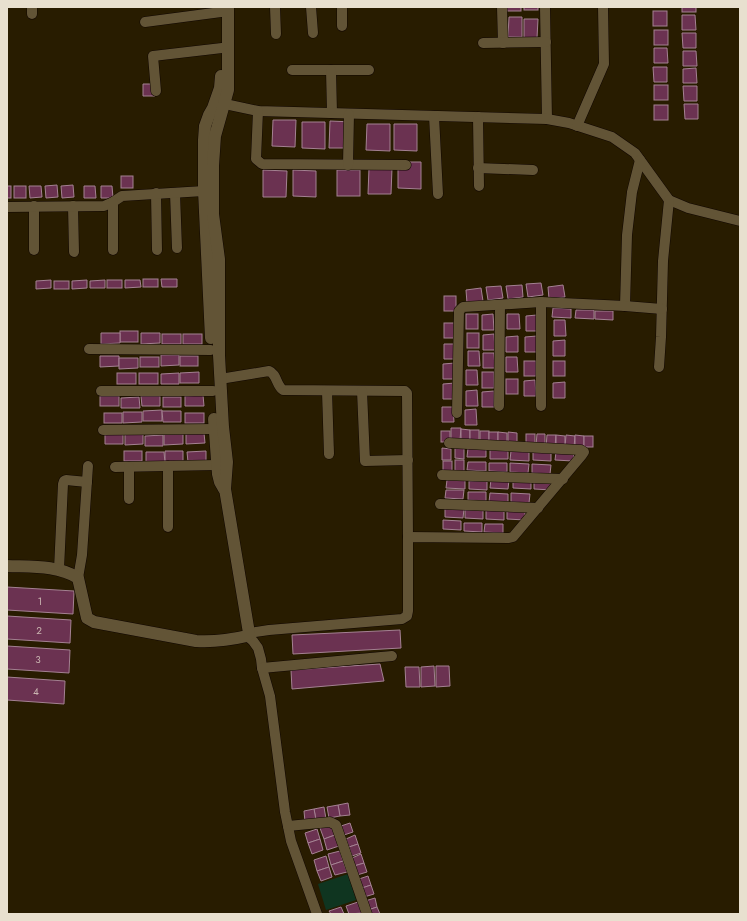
<svg xmlns="http://www.w3.org/2000/svg" width="747" height="921" font-family="Jost,sans-serif">
  <style>
    .green { fill: #0f3520 }
    .building { fill: #6b3251; stroke: #a48192 }
    .lines { fill: none; stroke-linecap: round; stroke-linejoin: round }
    .minor-casing { stroke: #100600; stroke-width: 11 }
    .tertiary-casing { stroke: #100600; stroke-width: 13 }
    .minor { stroke: #625436; stroke-width: 10 }
    .tertiary { stroke: #625436; stroke-width: 12 }
    .labels { text-anchor: middle; dominant-baseline: central; stroke-width: 4; stroke-linejoin: round; paint-order: stroke }
    .number-label { font-size: 10px; fill: #c9b4b0 }
  </style>
  <rect width="100%" height="100%" fill="#281c00"/>
  <polygon class="green" points="348,874 356,900 326,910 318,884"/>
  <g class="building">
    <rect x="507" y="7" width="14" height="4"/>
    <rect x="524" y="7" width="14" height="3"/>
    <rect x="682" y="7" width="14" height="5"/>
    <rect x="653" y="11" width="14" height="15"/>
    <polygon points="682,15 695,15 696,30 682,30"/>
    <polygon points="509,17 522,17 522,37 508,37"/>
    <polygon points="524,19 538,19 537,38 524,38"/>
    <rect x="654" y="30" width="14" height="15"/>
    <polygon points="682,33 696,33 696,48 683,48"/>
    <polygon points="654,48 667,48 668,63 654,63"/>
    <polygon points="683,51 696,51 697,66 683,66"/>
    <polygon points="653,67 667,67 667,82 654,82"/>
    <polygon points="696,68 697,83 683,83 683,69"/>
    <polygon points="143,84 154,84 155,96 143,96"/>
    <rect x="654" y="85" width="14" height="15"/>
    <polygon points="683,86 697,86 697,101 684,101"/>
    <polygon points="684,104 698,104 698,119 685,119"/>
    <rect x="654" y="105" width="14" height="15"/>
    <polygon points="273,120 296,120 295,147 272,146"/>
    <polygon points="330,121 353,122 352,148 329,148"/>
    <polygon points="302,122 325,122 325,149 302,148"/>
    <polygon points="367,124 390,124 390,151 366,150"/>
    <polygon points="394,124 417,124 417,151 394,150"/>
    <polygon points="398,162 421,162 421,189 398,188"/>
    <polygon points="369,168 392,168 391,194 368,194"/>
    <polygon points="263,170 287,171 286,197 263,197"/>
    <polygon points="293,170 316,171 316,197 293,196"/>
    <rect x="337" y="170" width="23" height="26"/>
    <rect x="121" y="176" width="12" height="12"/>
    <polygon points="57,185 58,197 46,198 45,186"/>
    <polygon points="73,185 74,197 62,198 61,186"/>
    <rect x="7" y="186" width="4" height="12"/>
    <rect x="14" y="186" width="12" height="12"/>
    <polygon points="29,186 41,186 42,197 30,198"/>
    <polygon points="84,186 95,186 96,198 84,198"/>
    <polygon points="101,186 112,186 113,198 101,198"/>
    <rect x="143" y="279" width="15" height="8"/>
    <polygon points="161,279 177,279 177,287 162,287"/>
    <polygon points="51,280 51,288 36,289 36,281"/>
    <polygon points="87,280 87,288 72,289 72,281"/>
    <polygon points="105,280 105,288 90,288 90,281"/>
    <rect x="107" y="280" width="15" height="8"/>
    <polygon points="125,280 140,280 141,287 125,288"/>
    <rect x="54" y="281" width="15" height="8"/>
    <polygon points="541,283 543,295 528,297 526,284"/>
    <polygon points="522,285 523,297 508,299 506,286"/>
    <polygon points="563,285 565,297 549,299 548,287"/>
    <polygon points="501,286 503,298 488,300 486,287"/>
    <polygon points="481,288 483,301 467,303 466,290"/>
    <rect x="444" y="296" width="12" height="15"/>
    <polygon points="553,308 571,309 571,318 552,317"/>
    <polygon points="576,310 594,310 594,319 575,318"/>
    <polygon points="595,311 613,311 613,320 595,319"/>
    <rect x="466" y="314" width="12" height="15"/>
    <polygon points="493,314 494,330 482,330 482,315"/>
    <polygon points="507,314 519,314 520,329 507,329"/>
    <polygon points="537,315 538,331 526,331 526,316"/>
    <polygon points="554,320 565,320 566,336 554,336"/>
    <rect x="444" y="323" width="12" height="15"/>
    <rect x="120" y="331" width="18" height="11"/>
    <polygon points="101,333 120,333 120,343 101,344"/>
    <polygon points="141,333 160,333 160,343 141,344"/>
    <rect x="467" y="333" width="12" height="15"/>
    <rect x="162" y="334" width="19" height="10"/>
    <rect x="183" y="334" width="19" height="10"/>
    <polygon points="494,334 495,350 483,350 483,335"/>
    <polygon points="518,336 518,352 506,352 506,337"/>
    <polygon points="537,336 537,352 525,352 525,337"/>
    <polygon points="565,340 565,356 553,356 553,341"/>
    <polygon points="444,344 455,344 456,359 444,359"/>
    <polygon points="468,351 479,351 480,366 468,366"/>
    <polygon points="483,353 494,353 495,368 483,368"/>
    <polygon points="161,355 179,355 179,365 161,366"/>
    <polygon points="100,356 119,356 119,366 100,367"/>
    <rect x="180" y="356" width="18" height="10"/>
    <rect x="140" y="357" width="19" height="10"/>
    <polygon points="506,357 517,357 518,372 506,372"/>
    <polygon points="119,358 138,358 138,368 119,369"/>
    <rect x="524" y="361" width="12" height="15"/>
    <rect x="553" y="361" width="12" height="15"/>
    <polygon points="455,363 455,379 443,379 443,364"/>
    <polygon points="466,370 477,370 478,385 466,385"/>
    <polygon points="199,372 199,383 180,383 180,373"/>
    <rect x="482" y="372" width="12" height="16"/>
    <rect x="117" y="373" width="19" height="11"/>
    <rect x="139" y="373" width="19" height="11"/>
    <polygon points="179,373 179,384 161,384 161,374"/>
    <rect x="506" y="379" width="12" height="15"/>
    <polygon points="535,380 536,396 524,396 524,381"/>
    <polygon points="565,382 565,398 553,398 553,383"/>
    <polygon points="455,383 455,399 443,399 443,384"/>
    <polygon points="477,390 478,406 466,406 466,391"/>
    <polygon points="494,391 494,407 482,407 482,392"/>
    <polygon points="203,395 204,406 185,406 185,396"/>
    <rect x="100" y="396" width="19" height="10"/>
    <polygon points="141,396 160,396 160,406 142,406"/>
    <polygon points="139,397 140,408 121,408 121,398"/>
    <rect x="163" y="397" width="18" height="10"/>
    <polygon points="442,407 453,407 454,422 442,422"/>
    <polygon points="476,409 477,425 465,425 465,410"/>
    <polygon points="162,410 162,421 143,421 143,411"/>
    <polygon points="162,411 181,411 181,422 163,422"/>
    <polygon points="123,412 142,412 142,422 123,423"/>
    <rect x="104" y="413" width="18" height="10"/>
    <rect x="185" y="413" width="19" height="10"/>
    <polygon points="451,428 461,428 460,440 451,439"/>
    <polygon points="461,429 470,430 470,441 461,441"/>
    <rect x="470" y="430" width="9" height="12"/>
    <rect x="441" y="431" width="9" height="11"/>
    <rect x="480" y="431" width="9" height="12"/>
    <rect x="489" y="432" width="9" height="11"/>
    <polygon points="498,432 507,433 507,444 498,444"/>
    <polygon points="508,432 517,433 517,444 508,444"/>
    <polygon points="123,433 123,444 105,444 105,434"/>
    <polygon points="186,433 204,433 205,443 186,444"/>
    <polygon points="125,434 143,434 143,444 125,445"/>
    <polygon points="164,434 183,434 183,444 164,445"/>
    <rect x="526" y="434" width="9" height="11"/>
    <polygon points="537,434 545,434 545,445 536,445"/>
    <polygon points="163,435 163,446 145,446 145,436"/>
    <polygon points="547,435 556,435 555,447 546,447"/>
    <polygon points="556,435 565,436 565,447 556,447"/>
    <polygon points="566,435 575,436 574,447 565,447"/>
    <polygon points="575,435 584,436 584,447 575,447"/>
    <rect x="584" y="436" width="9" height="11"/>
    <polygon points="455,447 464,447 464,459 455,458"/>
    <polygon points="442,448 451,449 451,460 442,460"/>
    <polygon points="468,448 486,449 486,457 467,457"/>
    <polygon points="490,450 508,451 508,459 490,459"/>
    <rect x="124" y="451" width="18" height="10"/>
    <polygon points="165,451 183,451 183,461 165,462"/>
    <polygon points="206,451 206,462 188,462 187,452"/>
    <polygon points="511,451 529,452 529,461 510,460"/>
    <polygon points="146,452 164,452 165,463 146,463"/>
    <polygon points="533,452 551,453 551,461 533,460"/>
    <polygon points="556,452 574,453 573,461 555,460"/>
    <rect x="455" y="460" width="9" height="12"/>
    <rect x="443" y="461" width="9" height="12"/>
    <polygon points="468,462 486,462 486,471 467,470"/>
    <polygon points="489,463 507,463 507,472 489,471"/>
    <polygon points="510,463 529,464 528,473 510,472"/>
    <polygon points="532,464 551,465 550,474 532,473"/>
    <polygon points="491,479 509,480 508,489 490,488"/>
    <polygon points="447,480 465,480 465,489 446,488"/>
    <polygon points="513,480 531,480 531,489 513,488"/>
    <polygon points="534,480 553,481 552,490 534,489"/>
    <polygon points="469,481 487,481 487,490 469,489"/>
    <polygon points="446,490 464,490 463,499 445,498"/>
    <polygon points="468,492 486,492 486,501 468,500"/>
    <polygon points="490,493 508,494 508,502 489,502"/>
    <polygon points="511,493 530,494 529,503 511,502"/>
    <polygon points="445,508 464,509 463,518 445,517"/>
    <polygon points="465,510 483,510 483,519 465,518"/>
    <polygon points="486,510 504,511 504,520 486,519"/>
    <polygon points="507,511 525,511 525,520 507,519"/>
    <polygon points="443,520 461,521 461,530 443,529"/>
    <polygon points="464,523 482,523 482,532 464,531"/>
    <polygon points="485,524 503,524 503,533 484,532"/>
    <polygon points="7,587 74,591 73,614 7,610"/>
    <polygon points="7,616 71,620 70,643 7,639"/>
    <polygon points="400,630 401,648 293,654 292,635"/>
    <polygon points="7,646 70,650 69,673 7,669"/>
    <polygon points="380,664 384,681 292,689 291,670"/>
    <polygon points="434,666 435,686 421,687 421,667"/>
    <polygon points="436,666 449,666 450,686 436,687"/>
    <polygon points="405,667 419,667 420,687 406,687"/>
    <polygon points="7,677 65,681 64,704 7,700"/>
    <polygon points="348,803 350,815 340,816 338,805"/>
    <polygon points="338,805 340,816 329,818 327,807"/>
    <polygon points="324,807 326,819 316,820 314,809"/>
    <polygon points="314,809 316,820 305,822 304,811"/>
    <polygon points="350,823 353,832 344,835 341,826"/>
    <polygon points="332,825 335,835 324,839 320,828"/>
    <polygon points="317,829 320,839 308,843 305,833"/>
    <polygon points="335,835 339,846 327,850 324,839"/>
    <polygon points="355,835 358,844 349,847 346,839"/>
    <polygon points="320,839 323,850 312,854 308,843"/>
    <polygon points="358,844 361,853 352,856 349,847"/>
    <polygon points="340,851 343,861 331,865 328,854"/>
    <polygon points="361,854 364,863 354,866 352,858"/>
    <polygon points="326,856 329,867 317,871 314,860"/>
    <polygon points="343,861 347,872 335,875 331,865"/>
    <polygon points="364,863 367,872 357,875 354,866"/>
    <polygon points="329,867 332,877 321,881 317,871"/>
    <polygon points="368,876 371,885 362,888 359,879"/>
    <polygon points="371,885 374,894 364,897 362,888"/>
    <polygon points="375,898 377,907 368,910 365,901"/>
    <polygon points="358,902 362,913 349,914 346,906"/>
    <polygon points="341,907 344,914 331,914 329,911"/>
    <polygon points="377,907 380,914 369,914 368,910"/>
  </g>
  <g class="lines">
    <defs>
      <g id="minor">
        <polyline points="32,7 32,14"/>
        <polyline points="275,7 276,34"/>
        <polyline points="311,7 313,33"/>
        <polyline points="342,7 342,26"/>
        <polyline points="502,7 503,43"/>
        <polyline points="545,7 547,119"/>
        <polyline points="145,22 221,12"/>
        <polyline points="483,43 546,42"/>
        <polyline points="292,70 369,70"/>
        <polyline points="331,70 332,113"/>
        <polyline points="156,91 153,56 222,48"/>
        <polyline points="225,104 258,111 547,119 569,123 612,137 635,153 669,200 688,208 740,221"/>
        <polyline points="258,111 256,159 262,164 406,165"/>
        <polyline points="434,116 438,194"/>
        <polyline points="478,117 479,186"/>
        <polyline points="577,126 604,64 603,7"/>
        <polyline points="348,165 349,114"/>
        <polyline points="478,168 533,170"/>
        <polyline points="156,193 157,250"/>
        <polyline points="175,193 177,248"/>
        <polyline points="34,206 34,250"/>
        <polyline points="73,206 74,252"/>
        <polyline points="7,207 104,206 113,202 122,196 204,191"/>
        <polyline points="113,250 113,202"/>
        <polyline points="541,302 541,406"/>
        <polyline points="625,306 627,235 632,192 640,160"/>
        <polyline points="89,349 211,350"/>
        <polyline points="659,367 661,337 663,261 669,200"/>
        <path d="M 220,379 L 269,371 C 277,374 276,385 283,390 L 405,391 L 407,393 L 408,537"/>
        <polyline points="101,391 213,391"/>
        <polyline points="327,391 329,454"/>
        <polyline points="362,391 365,461 408,460"/>
        <polyline points="499,406 500,305"/>
        <polyline points="457,413 459,311 463,307 541,302 625,306 662,309"/>
        <polyline points="103,430 215,429"/>
        <polyline points="168,466 168,527"/>
        <polyline points="115,467 217,465"/>
        <polyline points="442,475 563,479"/>
        <polyline points="129,499 129,467"/>
        <polyline points="440,504 538,508"/>
        <polyline points="59,569 63,484 64,481 66,480 87,482"/>
        <polyline points="78,578 82,555 88,466"/>
        <polyline points="249,633 269,630 402,619 407,616 408,611 408,537 509,538 513,537 582,455 584,452 581,450 449,443"/>
        <polyline points="247,636 253,641 258,648 261,659 262,668 270,696 285,812 291,841 317,914"/>
        <polyline points="262,668 392,656"/>
        <polyline points="288,826 330,822 336,825 367,914"/>
      </g>
      <g id="tertiary">
        <polyline points="211,338 204,191 204,140 205,126 209,115 213,108 220,88 221,76"/>
        <polyline points="214,419 218,474 220,482 224,489"/>
        <path d="M 7,566 C 31,567 58,565 78,578 L 87,618 L 94,622 L 196,641 C 214,642 230,640 247,636 L 249,633 L 225,489 L 227,462 L 223,427 L 219,355 L 219,259 L 213,214 L 213,166 L 215,136 L 228,90 L 228,7"/>
      </g>
    </defs>
    <use href="#minor" class="minor-casing"/>
    <use href="#tertiary" class="tertiary-casing"/>
    <use href="#minor" class="minor"/>
    <use href="#tertiary" class="tertiary"/>
  </g>
  <g class="labels">
    <g class="number-label">
      <text x="40" y="601">1</text>
      <text x="39" y="630">2</text>
      <text x="38" y="659">3</text>
      <text x="36" y="691">4</text>
    </g>
  </g>
  <rect width="747" height="921" fill="none" stroke="#e8e0cf" stroke-width="16"/>
</svg>
